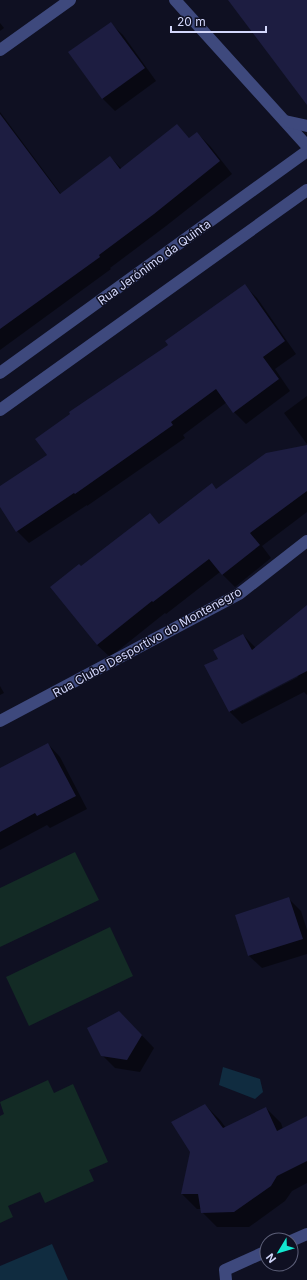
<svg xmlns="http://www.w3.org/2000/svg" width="307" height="1280" font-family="Inter,sans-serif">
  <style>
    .green { fill: #132b25 }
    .water { fill: #102c40 }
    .shadow { fill: #0007; fill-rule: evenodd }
    .building { fill: #1d1d41 }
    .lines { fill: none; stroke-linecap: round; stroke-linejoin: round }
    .minor { stroke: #3e497d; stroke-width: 12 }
    .labels { text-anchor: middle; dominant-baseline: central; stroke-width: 3; stroke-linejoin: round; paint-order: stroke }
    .street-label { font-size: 12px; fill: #d3d7fb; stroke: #0f1022 }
  </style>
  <rect width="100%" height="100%" fill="#0f1022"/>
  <g class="green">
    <polygon points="75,852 99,900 0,947 0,888"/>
    <polygon points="110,927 133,976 29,1026 6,977"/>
    <polygon points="48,1080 54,1093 73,1084 108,1162 89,1170 94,1181 45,1203 40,1192 8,1206 13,1217 0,1223 0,1116 4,1114 0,1102"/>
  </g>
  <g class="water">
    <polygon points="223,1067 260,1079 263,1092 255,1099 219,1085"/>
    <polygon points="52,1244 68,1280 0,1280 0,1266"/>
  </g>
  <g class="shadow">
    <polygon points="0,23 4,28 0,31"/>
    <polygon points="110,23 123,35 156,81 115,111 103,99 69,52"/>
    <polygon points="0,112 61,194 110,157 122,169 177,125 190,139 197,133 210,146 232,174 166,226 110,268 111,269 0,350"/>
    <polygon points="245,286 257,298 296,354 275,369 290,391 246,424 234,412 227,402 183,435 185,438 87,506 87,505 29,543 17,531 0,505 0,487 48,456 170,345"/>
    <polygon points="307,396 307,444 284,413"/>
    <polygon points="307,446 307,512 262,546 271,558 235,587 220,572 166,614 165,613 110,657 97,645 81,567 150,514 160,525 217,490"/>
    <path d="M 307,606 L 307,695 L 304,692 L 242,724 L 229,711 L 219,659 L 243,635 L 256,648 ZM 297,675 L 298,677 L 233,711 L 233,709 Z"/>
    <polygon points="0,686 4,693 0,695"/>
    <polygon points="48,744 60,757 87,809 50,828 47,825 0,850 0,770"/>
    <polygon points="288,898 301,911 307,930 307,954 262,968 249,956 236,915"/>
    <polygon points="132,1025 154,1048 140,1072 115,1068 102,1055"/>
    <polygon points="205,1105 220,1120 226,1128 266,1108 281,1123 283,1129 307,1117 307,1183 292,1191 285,1201 249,1227 217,1227 202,1212 202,1209 197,1209 182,1194"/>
  </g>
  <g class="building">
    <polygon points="228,0 307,0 307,105"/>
    <polygon points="111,22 145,68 102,99 68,52"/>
    <polygon points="0,114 60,194 110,156 120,169 177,124 189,138 197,132 220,161 154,214 99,255 100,257 0,329"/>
    <polygon points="245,284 285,341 263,357 279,379 233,413 216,389 171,422 173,425 75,494 74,493 16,532 0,507 0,486 47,455 35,439 70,414 69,412 168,345 165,341"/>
    <polygon points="307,445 307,491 250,533 260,545 222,575 209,559 153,602 152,601 97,645 50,587 79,564 81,566 150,513 159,524 212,483 216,489 266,453"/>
    <polygon points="307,605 307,671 229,712 204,665 218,659 213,650 243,634 252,650"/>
    <polygon points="48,743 76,796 37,816 35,813 0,832 0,768"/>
    <polygon points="289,897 303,939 248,956 235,915"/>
    <polygon points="119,1011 142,1035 127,1060 101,1056 87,1028"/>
    <polygon points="205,1104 223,1128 266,1107 277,1131 307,1116 307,1161 277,1176 271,1186 234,1212 201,1213 198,1194 181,1194 190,1152 171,1122"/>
  </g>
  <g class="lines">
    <g class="minor">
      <polyline points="175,0 307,146"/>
      <polyline points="0,50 70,0"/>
      <polyline points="285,121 307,126"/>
      <polyline points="0,373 307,151"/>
      <polyline points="0,410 307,190"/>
      <polyline points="0,721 239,594 307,541"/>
      <polyline points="291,1241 307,1234"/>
      <polyline points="226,1280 225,1270 267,1251"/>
    </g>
  </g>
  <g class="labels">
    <g class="street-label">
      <text transform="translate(154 262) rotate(-36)">Rua Jerónimo da Quinta</text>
      <text transform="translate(147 642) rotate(-29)">Rua Clube Desportivo do Montenegro</text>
    </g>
  </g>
  <g transform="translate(279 1252) rotate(232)"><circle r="19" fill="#0f1022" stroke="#5d6079"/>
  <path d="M0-3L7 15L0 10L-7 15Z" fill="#13e8d0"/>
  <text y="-6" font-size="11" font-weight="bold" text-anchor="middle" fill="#d3d7fb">N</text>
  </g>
  <path d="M171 26v6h95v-6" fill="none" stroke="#d3d7fb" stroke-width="2"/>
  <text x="177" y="26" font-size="12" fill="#d3d7fb" stroke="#0f1022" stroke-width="3" paint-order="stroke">20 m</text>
</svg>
